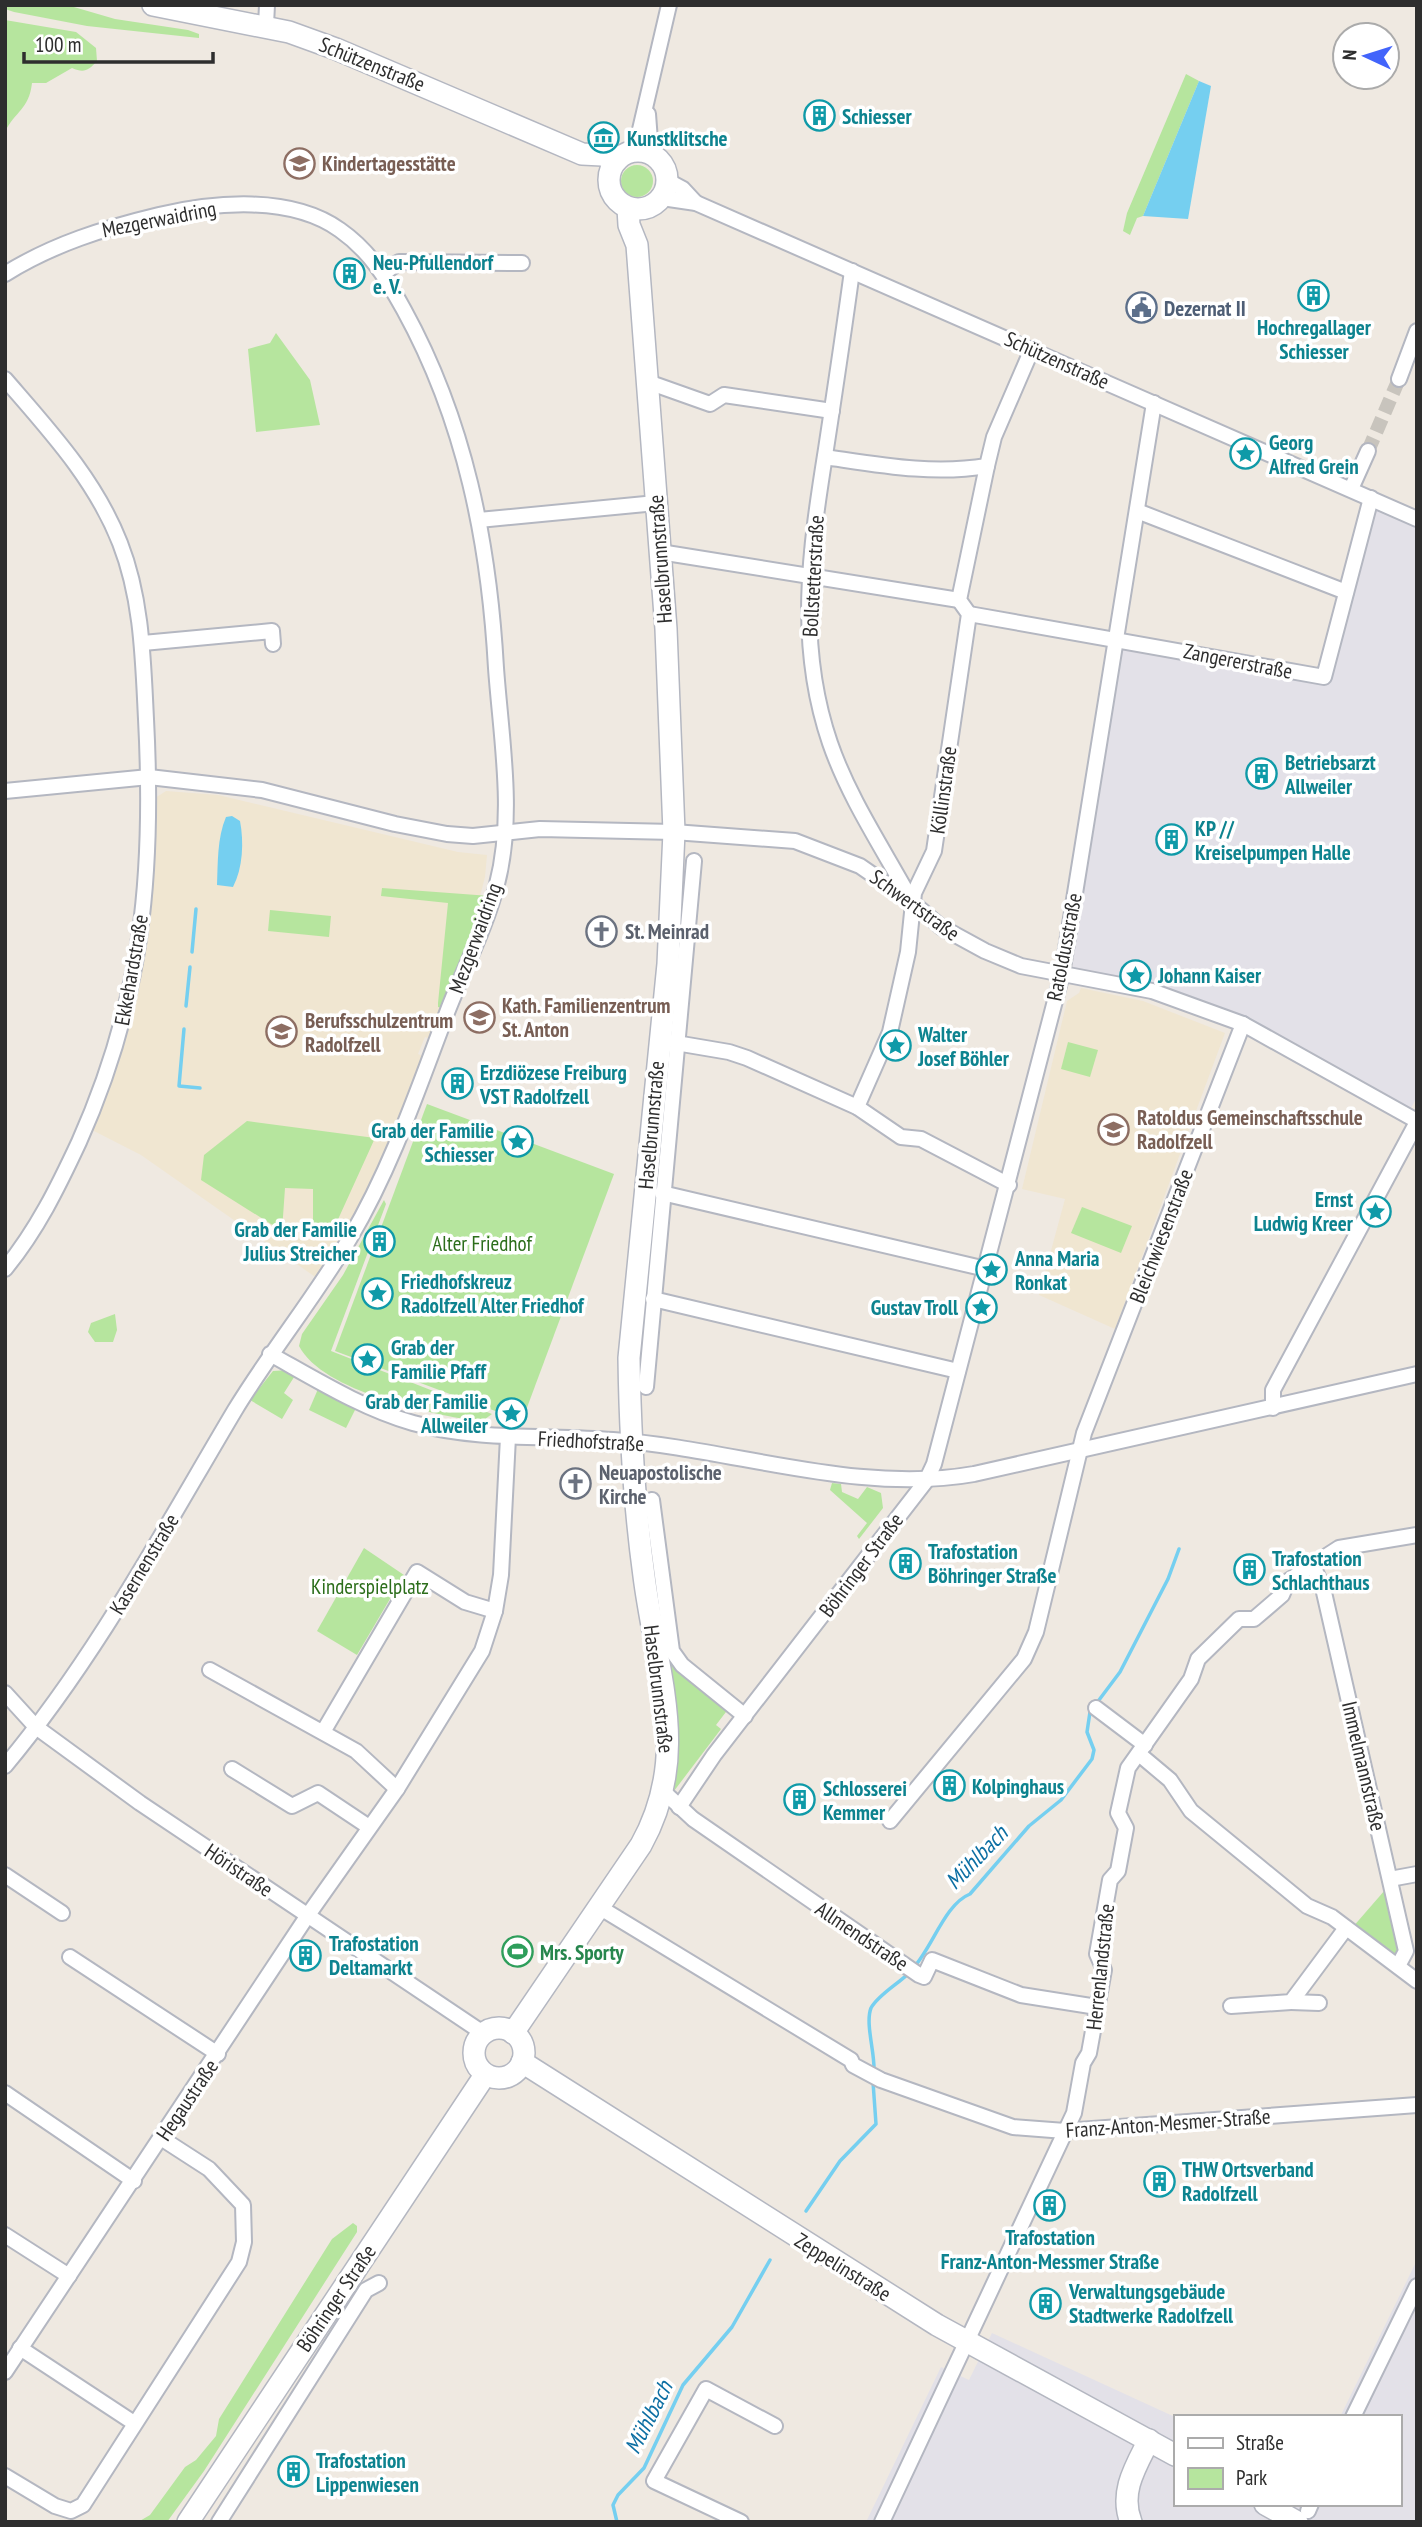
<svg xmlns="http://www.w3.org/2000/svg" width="1422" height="2527" font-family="'PT Sans Narrow',sans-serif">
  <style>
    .industrial { fill: #e3e1e8 }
    .education { fill: #f0e6d1 }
    .green { fill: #b6e59e }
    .water { fill: #75cff0 }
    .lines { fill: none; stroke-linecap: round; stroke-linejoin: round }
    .stream { stroke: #75cff0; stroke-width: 3.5 }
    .street-tunnel { stroke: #c8c4bd; stroke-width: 14; stroke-dasharray: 14 7; stroke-linecap: butt }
    .street-casing { stroke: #b4b7c1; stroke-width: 18 }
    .secondary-casing { stroke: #b4b7c1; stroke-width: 24 }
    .street { stroke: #fff; stroke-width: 14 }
    .secondary { stroke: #fff; stroke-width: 21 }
    .labels { text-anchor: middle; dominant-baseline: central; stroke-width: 7; stroke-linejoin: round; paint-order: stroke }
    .street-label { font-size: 21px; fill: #2e2e2e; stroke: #fff }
    .culture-label { font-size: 21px; font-weight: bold; fill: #0d838f; stroke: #fff; text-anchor: start }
    .education-label { font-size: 21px; font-weight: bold; fill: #785e54; stroke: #fff; text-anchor: start }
    .service-label { font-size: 21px; font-weight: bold; fill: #4e5e75; stroke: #fff; text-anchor: start }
    .worship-label { font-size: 21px; font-weight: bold; fill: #5b616d; stroke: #fff; text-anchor: start }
    .park-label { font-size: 21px; fill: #2c6e1b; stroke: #fff }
    .leisure-label { font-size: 21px; font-weight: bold; fill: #27864d; stroke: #fff; text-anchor: start }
    .water-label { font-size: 23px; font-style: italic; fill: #0d6fa3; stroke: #fff }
  </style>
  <rect width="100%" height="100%" fill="#efe9e1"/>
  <g class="industrial">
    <polygon points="1375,506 1417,525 1417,1097 1411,1108 1248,1022 1072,969 1119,642 1326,681"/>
    <polygon points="1417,2260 1417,2516 1413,2522 866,2522 941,2367 969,2380 992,2333 1175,2417 1175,2504 1399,2504 1399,2417 1340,2417"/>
  </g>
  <g class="education">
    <polygon points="166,791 218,795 458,852 487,855 485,877 464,958 436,1041 425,1037 418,1054 429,1059 392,1151 321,1281 141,1155 92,1130 115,1066 155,798"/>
    <polygon points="1081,988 1143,1001 1225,1033 1115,1329 1039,1295 1065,1199 1022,1189 1067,1001 1079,993"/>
  </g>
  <g class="green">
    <polygon points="5,5 67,5 115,19 188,30 199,34 199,38 87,26 14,12 5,9"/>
    <path d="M 5,20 L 76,32 L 96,48 L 97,61 C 88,71 84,73 72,68 L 46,83 L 32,83 C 29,110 15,111 5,132 Z"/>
    <polygon points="1186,74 1199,81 1143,216 1137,218 1130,235 1123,231 1127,213"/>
    <circle cx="637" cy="181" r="16"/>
    <polygon points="276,333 310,380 320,425 256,432 248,349 270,343"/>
    <polygon points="382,888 490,896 446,1009 438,1007 438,1003 448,903 381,896"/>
    <polygon points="270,910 331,916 329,937 268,931"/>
    <polygon points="1068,1042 1098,1050 1090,1077 1061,1069"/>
    <polygon points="427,1104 614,1174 522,1421 335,1351"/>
    <polygon points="247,1121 375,1138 335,1226 313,1225 313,1189 285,1188 282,1231 201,1180 204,1155"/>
    <path d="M 384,1200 L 386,1204 L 331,1351 L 492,1414 L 481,1422 C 432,1414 323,1392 299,1346 L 302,1334 L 343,1275 Z"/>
    <polygon points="1082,1207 1132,1226 1121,1253 1071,1233"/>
    <polygon points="115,1314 117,1330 113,1342 95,1342 88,1332 91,1323"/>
    <polygon points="289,1370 296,1374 284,1393 293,1400 282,1419 250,1400 273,1371"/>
    <polygon points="318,1389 356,1408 346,1428 309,1410"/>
    <polygon points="832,1483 841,1484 842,1492 858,1499 867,1487 881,1493 883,1508 859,1539 857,1536 867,1523 830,1490"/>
    <polygon points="364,1548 404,1575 357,1655 317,1631"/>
    <polygon points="666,1660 729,1708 716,1725 721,1729 674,1791 678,1734"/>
    <polygon points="1385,1890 1398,1948 1394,1956 1352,1928"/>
    <polygon points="353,2223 357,2226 357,2232 204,2471 167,2522 138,2522 150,2515 185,2467 196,2460 216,2436 219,2419 332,2239"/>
  </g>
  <g class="water">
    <polygon points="1199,81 1211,86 1188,219 1143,216"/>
    <path d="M 232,816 L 240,821 C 244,842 243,868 233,887 L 217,885 C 218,863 217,838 226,817 Z"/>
  </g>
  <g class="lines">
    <g class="stream">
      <polyline points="192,952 196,909"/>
      <polyline points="186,1006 190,967"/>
      <polyline points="184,1029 179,1086 200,1088"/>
      <path d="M 914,1967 C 933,1946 945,1904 970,1894 L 1029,1826 L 1061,1800 L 1092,1759 L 1094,1750 L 1087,1732 L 1090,1712 L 1120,1672 L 1168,1579 L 1179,1549"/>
      <path d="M 874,2071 C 875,2053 865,2023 871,2008 C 878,1995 898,1984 909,1973"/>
      <polyline points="806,2211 840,2161 876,2124 873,2082"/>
      <polyline points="617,2522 613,2505 618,2495 644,2468 683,2385 732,2327 770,2260"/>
    </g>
    <polyline class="street-tunnel" points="1368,451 1399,379"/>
    <defs>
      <g id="street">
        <polyline points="266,25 267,5"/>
        <polyline points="648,114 651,154"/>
        <polyline points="635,151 669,5"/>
        <polyline points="668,181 683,189 696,203"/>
        <polyline points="662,198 696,203 1417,519"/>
        <path d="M 852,271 C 844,330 835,390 826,449 C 810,549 796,644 830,743 C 849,798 882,847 910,898"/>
        <path d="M 5,274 C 53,244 105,228 159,215 C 215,202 291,195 340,230 C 370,251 387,279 404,310 C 465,421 489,543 496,668 C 501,738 515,815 497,884 C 486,927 464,969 448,1010 C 419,1086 392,1167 350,1238 C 315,1297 271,1351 235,1410 C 163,1531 96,1657 5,1766"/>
        <polyline points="383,274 399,262 522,263"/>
        <path d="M 5,379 C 49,430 95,479 120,543 C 142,599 143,659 146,719 C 154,874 143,999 79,1142 C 58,1187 37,1230 5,1269"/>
        <polyline points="1399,379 1417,331"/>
        <polyline points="648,382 710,404 724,395 832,411"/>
        <path d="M 825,457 C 880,465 932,475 987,466 L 994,437 L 1032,349"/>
        <polyline points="1351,489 1368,451"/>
        <polyline points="1137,511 1346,592"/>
        <polyline points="479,520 656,503"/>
        <polyline points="660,552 959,600"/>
        <polyline points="969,614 1324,677 1371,498"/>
        <polyline points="143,643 272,631 273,644"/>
        <polyline points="5,791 149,777 262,790 395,824 447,834 473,836 540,829 674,832 795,841 860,866 912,902 941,927 985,951 1021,966 1152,991 1243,1024 1417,1121"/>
        <polyline points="676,1043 729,1052 747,1058 857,1107 901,1137 921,1139 1009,1185"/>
        <polyline points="857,1107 890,1032 908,952 914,893 934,851 969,614 959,600 987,466"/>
        <polyline points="662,1193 986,1269"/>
        <polyline points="653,1299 958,1371"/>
        <path d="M 270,1354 C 315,1379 363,1409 413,1423 C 478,1441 546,1435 613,1440 C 731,1448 856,1495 974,1474 L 1417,1374"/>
        <polyline points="646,1387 694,861"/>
        <polyline points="1273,1408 1273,1390 1417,1122"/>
        <polyline points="652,1500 672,1651 682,1665 745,1716"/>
        <polyline points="1313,1566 1323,1588 1406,1951 1398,1966"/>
        <polyline points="210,1670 356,1751 397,1789"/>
        <polyline points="5,1693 36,1727 140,1803 483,2033"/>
        <polyline points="1096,1708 1145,1745"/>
        <polyline points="323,1732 417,1572 465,1602 495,1611"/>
        <polyline points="1139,1754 1170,1780 1191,1811 1257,1865 1307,1906 1332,1917 1417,1981"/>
        <polyline points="232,1769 292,1806 318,1793 369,1827"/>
        <polyline points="664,1792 693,1819 919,1975 924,1977 932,1960 1021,1995 1097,2007"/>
        <polyline points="679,1807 714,1755 926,1481 934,1464 1062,974 1154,403"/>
        <polyline points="890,1821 1024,1659 1036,1632 1084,1433 1243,1024"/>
        <polyline points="5,1875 62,1913"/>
        <polyline points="1390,1879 1417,1874"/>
        <polyline points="599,1907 851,2060 853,2065 881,2080 1013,2127 1065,2131 1417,2105"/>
        <polyline points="70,1957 218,2054"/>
        <polyline points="1291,2002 1319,2003"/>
        <polyline points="1231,2006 1291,2002 1346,1928"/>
        <polyline points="5,2093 134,2181"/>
        <polyline points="5,2235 69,2276"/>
        <polyline points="20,2348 134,2423"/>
        <polyline points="5,2372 308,1915 397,1789 482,1651 495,1611 501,1575 508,1437"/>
        <polyline points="1353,2417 1417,2286"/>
        <polyline points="5,2476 55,2506 71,2511 83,2505 239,2262 244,2242 243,2205 209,2169 161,2138"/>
        <polyline points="1308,2511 1311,2504"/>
        <polyline points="219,2522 366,2290 379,2283"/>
        <polyline points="741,2522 654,2481 706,2389 775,2426"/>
        <polyline points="882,2522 1074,2113 1083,2063 1089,2053 1104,1970 1097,1954 1110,1880 1118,1871 1126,1828 1118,1813 1128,1768 1191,1679 1198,1659 1239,1619 1254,1619 1282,1595 1288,1581 1339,1548 1417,1535"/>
      </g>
      <g id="secondary">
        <polyline points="153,5 289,32 336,49 582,154 602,155 617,160"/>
        <circle cx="638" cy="180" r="29"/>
        <circle cx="499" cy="2053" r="25"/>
        <path d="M 513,2033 L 641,1845 C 692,1754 656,1672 644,1576 C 634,1503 630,1431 629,1358 L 668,964 L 674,832 L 666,629 L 637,245 L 629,225 L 628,208"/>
        <polyline points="522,2062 937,2325 1175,2455"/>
        <polyline points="1265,2504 1297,2522"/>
        <polyline points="188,2522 485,2075"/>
        <path d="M 1131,2522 C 1119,2492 1136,2466 1149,2440"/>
      </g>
    </defs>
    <use href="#street" class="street-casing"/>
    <use href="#secondary" class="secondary-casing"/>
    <use href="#street" class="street"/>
    <use href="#secondary" class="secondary"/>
  </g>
  <defs>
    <symbol id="building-ring" viewBox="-11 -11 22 22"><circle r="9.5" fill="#fff" stroke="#0f9aa8" stroke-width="1.5"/><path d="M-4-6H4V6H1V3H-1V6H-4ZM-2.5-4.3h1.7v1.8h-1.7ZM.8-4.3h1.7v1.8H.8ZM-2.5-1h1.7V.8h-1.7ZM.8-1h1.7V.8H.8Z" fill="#0f9aa8"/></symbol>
    <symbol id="museum-ring" viewBox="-11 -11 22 22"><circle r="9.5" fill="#fff" stroke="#0f9aa8" stroke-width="1.5"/><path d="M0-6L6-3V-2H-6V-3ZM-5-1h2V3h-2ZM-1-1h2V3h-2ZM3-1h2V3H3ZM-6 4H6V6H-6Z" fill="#0f9aa8"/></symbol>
    <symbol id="school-ring" viewBox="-11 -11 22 22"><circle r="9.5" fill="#fff" stroke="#8d6e63" stroke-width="1.5"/><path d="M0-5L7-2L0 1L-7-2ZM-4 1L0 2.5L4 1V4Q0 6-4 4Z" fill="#8d6e63"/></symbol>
    <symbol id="civic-ring" viewBox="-11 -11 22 22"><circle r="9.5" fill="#fff" stroke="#5c6f8a" stroke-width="1.5"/><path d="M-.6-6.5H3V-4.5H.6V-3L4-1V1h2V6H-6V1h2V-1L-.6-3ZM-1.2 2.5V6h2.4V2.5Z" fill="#5c6f8a"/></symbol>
    <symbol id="sight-ring" viewBox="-11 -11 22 22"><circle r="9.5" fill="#fff" stroke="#0f9aa8" stroke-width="1.5"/><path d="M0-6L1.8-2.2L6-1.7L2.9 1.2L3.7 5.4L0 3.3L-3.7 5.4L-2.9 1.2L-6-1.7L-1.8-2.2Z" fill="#0f9aa8"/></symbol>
    <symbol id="church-ring" viewBox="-11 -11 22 22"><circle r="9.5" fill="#fff" stroke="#6b7280" stroke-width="1.5"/><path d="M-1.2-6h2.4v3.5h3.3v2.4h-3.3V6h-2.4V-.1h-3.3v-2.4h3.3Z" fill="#6b7280"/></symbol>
    <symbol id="stadium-ring" viewBox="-11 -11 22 22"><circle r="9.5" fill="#fff" stroke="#2e9e5b" stroke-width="1.5"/><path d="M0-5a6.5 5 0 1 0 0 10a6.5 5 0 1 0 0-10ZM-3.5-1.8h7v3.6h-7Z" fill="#2e9e5b"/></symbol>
  </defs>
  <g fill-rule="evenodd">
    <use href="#building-ring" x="802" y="98" width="35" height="35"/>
    <use href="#museum-ring" x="586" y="120" width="35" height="35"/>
    <use href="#school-ring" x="282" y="146" width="35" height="35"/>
    <use href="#building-ring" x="332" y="256" width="35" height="35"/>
    <use href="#building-ring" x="1296" y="278" width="35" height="35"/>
    <use href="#civic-ring" x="1124" y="290" width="35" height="35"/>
    <use href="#sight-ring" x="1228" y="436" width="35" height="35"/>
    <use href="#building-ring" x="1244" y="756" width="35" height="35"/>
    <use href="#building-ring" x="1154" y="822" width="35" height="35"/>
    <use href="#church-ring" x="584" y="914" width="35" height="35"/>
    <use href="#sight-ring" x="1118" y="958" width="35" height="35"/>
    <use href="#school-ring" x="462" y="1000" width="35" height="35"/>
    <use href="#school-ring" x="264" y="1014" width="35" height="35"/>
    <use href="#sight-ring" x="878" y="1028" width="35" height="35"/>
    <use href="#building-ring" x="440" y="1066" width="35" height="35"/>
    <use href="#school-ring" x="1096" y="1112" width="35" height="35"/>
    <use href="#sight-ring" x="500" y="1124" width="35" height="35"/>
    <use href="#sight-ring" x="1358" y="1194" width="35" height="35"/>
    <use href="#building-ring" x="362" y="1224" width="35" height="35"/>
    <use href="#sight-ring" x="974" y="1252" width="35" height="35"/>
    <use href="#sight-ring" x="360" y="1276" width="35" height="35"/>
    <use href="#sight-ring" x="964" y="1290" width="35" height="35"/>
    <use href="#sight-ring" x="350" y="1342" width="35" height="35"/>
    <use href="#sight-ring" x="494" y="1396" width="35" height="35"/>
    <use href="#church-ring" x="558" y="1466" width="35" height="35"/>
    <use href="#building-ring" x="888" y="1546" width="35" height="35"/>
    <use href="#building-ring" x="1232" y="1552" width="35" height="35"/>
    <use href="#building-ring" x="932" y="1768" width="35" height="35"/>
    <use href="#building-ring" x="782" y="1782" width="35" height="35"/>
    <use href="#stadium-ring" x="500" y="1934" width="35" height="35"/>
    <use href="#building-ring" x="288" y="1938" width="35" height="35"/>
    <use href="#building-ring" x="1142" y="2164" width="35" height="35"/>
    <use href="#building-ring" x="1032" y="2188" width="35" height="35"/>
    <use href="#building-ring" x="1028" y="2286" width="35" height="35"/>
    <use href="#building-ring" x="276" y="2454" width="35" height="35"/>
  </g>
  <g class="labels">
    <g class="street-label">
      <text transform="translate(372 64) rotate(22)">Schützenstraße</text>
      <text transform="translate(159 219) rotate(-11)">Mezgerwaidring</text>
      <text transform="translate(1057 360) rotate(24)">Schützenstraße</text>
      <text transform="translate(660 559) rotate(-94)">Haselbrunnstraße</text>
      <text transform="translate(813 576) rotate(-87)">Bollstetterstraße</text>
      <text transform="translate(1238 661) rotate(11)">Zangererstraße</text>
      <text transform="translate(943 790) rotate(-82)">Köllinstraße</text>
      <text transform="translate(915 905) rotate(36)">Schwertstraße</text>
      <text transform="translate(475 938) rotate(-70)">Mezgerwaidring</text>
      <text transform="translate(1064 947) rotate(-79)">Ratoldusstraße</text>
      <text transform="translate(131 970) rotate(-80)">Ekkehardstraße</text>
      <text transform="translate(651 1125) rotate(-85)">Haselbrunnstraße</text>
      <text transform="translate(1161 1236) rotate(-69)">Bleichwiesenstraße</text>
      <text transform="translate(591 1441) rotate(3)">Friedhofstraße</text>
      <text transform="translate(144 1564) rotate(-59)">Kasernenstraße</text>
      <text transform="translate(861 1565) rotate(-53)">Böhringer Straße</text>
      <text transform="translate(659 1689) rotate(83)">Haselbrunnstraße</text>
      <text transform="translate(1364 1766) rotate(77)">Immelmannstraße</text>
      <text transform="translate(239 1870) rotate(34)">Höristraße</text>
      <text transform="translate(862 1936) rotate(34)">Allmendstraße</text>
      <text transform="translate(1100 1967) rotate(-84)">Herrenlandstraße</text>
      <text transform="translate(187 2100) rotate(-56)">Hegaustraße</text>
      <text transform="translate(1168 2123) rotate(-4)">Franz-Anton-Mesmer-Straße</text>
      <text transform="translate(843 2267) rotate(32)">Zeppelinstraße</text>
      <text transform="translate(336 2298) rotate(-56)">Böhringer Straße</text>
    </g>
    <g class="culture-label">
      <text x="842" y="116">Schiesser</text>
      <text x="627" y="138">Kunstklitsche</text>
      <text x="373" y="262">Neu-Pfullendorf<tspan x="373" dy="24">e. V.</tspan></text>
      <text x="1314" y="327" text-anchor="middle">Hochregallager<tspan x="1314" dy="24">Schiesser</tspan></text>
      <text x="1269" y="442">Georg<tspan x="1269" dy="24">Alfred Grein</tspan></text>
      <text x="1285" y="762">Betriebsarzt<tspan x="1285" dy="24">Allweiler</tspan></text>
      <text x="1195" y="828">KP //<tspan x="1195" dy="24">Kreiselpumpen Halle</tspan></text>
      <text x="1158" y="975">Johann Kaiser</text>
      <text x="918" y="1034">Walter<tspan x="918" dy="24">Josef Böhler</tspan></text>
      <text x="480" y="1072">Erzdiözese Freiburg<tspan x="480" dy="24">VST Radolfzell</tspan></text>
      <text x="494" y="1130" text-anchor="end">Grab der Familie<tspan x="494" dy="24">Schiesser</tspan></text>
      <text x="1353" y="1199" text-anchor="end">Ernst<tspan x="1353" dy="24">Ludwig Kreer</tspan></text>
      <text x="357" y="1229" text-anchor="end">Grab der Familie<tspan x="357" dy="24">Julius Streicher</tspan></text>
      <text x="1015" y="1258">Anna Maria<tspan x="1015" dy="24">Ronkat</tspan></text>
      <text x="401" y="1281">Friedhofskreuz<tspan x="401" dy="24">Radolfzell Alter Friedhof</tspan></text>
      <text x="958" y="1307" text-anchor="end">Gustav Troll</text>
      <text x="391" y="1347">Grab der<tspan x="391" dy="24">Familie Pfaff</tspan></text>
      <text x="488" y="1401" text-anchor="end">Grab der Familie<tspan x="488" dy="24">Allweiler</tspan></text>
      <text x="928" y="1551">Trafostation<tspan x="928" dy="24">Böhringer Straße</tspan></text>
      <text x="1272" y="1558">Trafostation<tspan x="1272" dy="24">Schlachthaus</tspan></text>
      <text x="972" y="1786">Kolpinghaus</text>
      <text x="823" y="1788">Schlosserei<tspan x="823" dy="24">Kemmer</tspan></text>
      <text x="329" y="1943">Trafostation<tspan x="329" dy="24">Deltamarkt</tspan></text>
      <text x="1182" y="2169">THW Ortsverband<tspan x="1182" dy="24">Radolfzell</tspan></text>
      <text x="1050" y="2237" text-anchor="middle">Trafostation<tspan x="1050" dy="24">Franz-Anton-Messmer Straße</tspan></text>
      <text x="1069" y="2291">Verwaltungsgebäude<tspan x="1069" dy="24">Stadtwerke Radolfzell</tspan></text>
      <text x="316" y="2460">Trafostation<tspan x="316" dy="24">Lippenwiesen</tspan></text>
    </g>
    <g class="education-label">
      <text x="322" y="163">Kindertagesstätte</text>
      <text x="502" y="1005">Kath. Familienzentrum<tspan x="502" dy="24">St. Anton</tspan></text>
      <text x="305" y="1020">Berufsschulzentrum<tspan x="305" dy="24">Radolfzell</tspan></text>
      <text x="1137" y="1117">Ratoldus Gemeinschaftsschule<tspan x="1137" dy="24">Radolfzell</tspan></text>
    </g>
    <g class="service-label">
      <text x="1164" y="308">Dezernat II</text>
    </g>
    <g class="worship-label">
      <text x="625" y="931">St. Meinrad</text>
      <text x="599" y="1472">Neuapostolische<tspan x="599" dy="24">Kirche</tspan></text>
    </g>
    <g class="park-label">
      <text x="482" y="1243">Alter Friedhof</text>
      <text x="370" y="1586">Kinderspielplatz</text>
    </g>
    <g class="leisure-label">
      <text x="540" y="1952">Mrs. Sporty</text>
    </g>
    <g class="water-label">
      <text transform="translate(976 1857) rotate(-46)">Mühlbach</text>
      <text transform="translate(648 2417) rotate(-63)">Mühlbach</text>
    </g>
  </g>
  <rect width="1422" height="2527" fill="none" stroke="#2e2e2e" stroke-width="14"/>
  <rect x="1174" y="2415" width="228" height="91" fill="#ffffff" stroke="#ababab" stroke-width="2"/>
  <rect x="1188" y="2438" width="35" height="10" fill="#ffffff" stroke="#ababab" stroke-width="2"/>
  <text x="1236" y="2450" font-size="21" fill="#2e2e2e">Straße</text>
  <rect x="1188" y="2468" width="35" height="21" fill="#b6e59e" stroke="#ababab" stroke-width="2"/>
  <text x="1236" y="2485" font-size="21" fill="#2e2e2e">Park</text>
  <g transform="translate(1366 56) rotate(274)"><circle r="33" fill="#ffffff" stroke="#ababab" stroke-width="2"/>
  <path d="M0-5L12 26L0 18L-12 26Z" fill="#4264fb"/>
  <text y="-10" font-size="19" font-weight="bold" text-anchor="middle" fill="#2e2e2e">N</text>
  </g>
  <path d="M24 52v10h189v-10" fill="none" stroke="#2e2e2e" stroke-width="3.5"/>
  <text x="35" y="52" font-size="21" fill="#2e2e2e" stroke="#ffffff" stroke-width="5" paint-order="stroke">100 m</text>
</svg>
